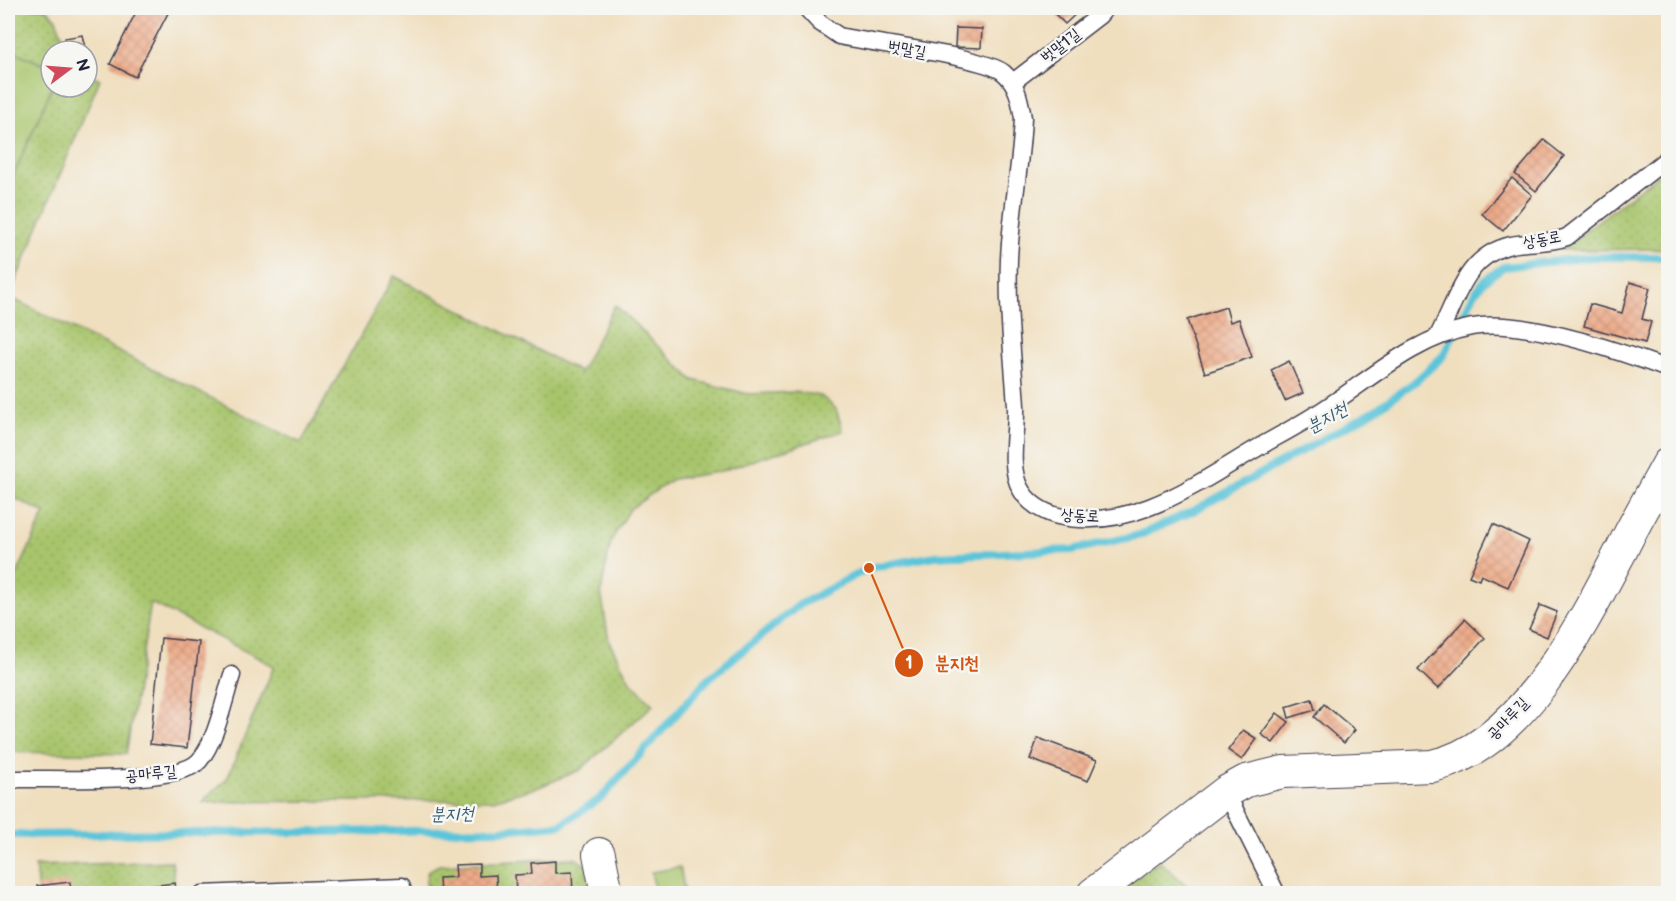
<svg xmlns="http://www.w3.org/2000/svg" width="1676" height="901" font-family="'Balsamiq Sans','Poor Story',sans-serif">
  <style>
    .grass { fill: url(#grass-dots); stroke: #657454; stroke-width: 1.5 }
    .garden { fill: #a8c56c; stroke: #657454; stroke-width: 1.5 }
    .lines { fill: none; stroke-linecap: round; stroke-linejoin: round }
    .stream { stroke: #5cc4d9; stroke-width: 8 }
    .building { fill: url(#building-cross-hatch) }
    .service-casing { stroke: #413e4f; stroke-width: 19 }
    .minor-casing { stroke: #413e4f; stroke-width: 34 }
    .service { stroke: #fff; stroke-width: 16 }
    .minor { stroke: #fff; stroke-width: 32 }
    .labels { text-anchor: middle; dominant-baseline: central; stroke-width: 5; stroke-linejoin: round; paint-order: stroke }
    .street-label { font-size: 16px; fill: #22223b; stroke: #f6f6f2 }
    .water-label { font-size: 18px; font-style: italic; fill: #365b72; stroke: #f6f6f2 }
    .leader { fill: none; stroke: #d45411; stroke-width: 2 }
    .callout-dot { fill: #d45411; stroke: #f6f6f2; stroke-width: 2 }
    .mark-label { font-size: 18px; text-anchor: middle; font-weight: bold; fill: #fff }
    .callout-label { font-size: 18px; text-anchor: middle; font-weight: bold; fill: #d45411; stroke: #f6f6f2; stroke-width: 5; stroke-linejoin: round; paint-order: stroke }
  </style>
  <defs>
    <pattern id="grass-dots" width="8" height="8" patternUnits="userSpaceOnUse" patternTransform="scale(1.5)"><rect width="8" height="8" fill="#a8c56c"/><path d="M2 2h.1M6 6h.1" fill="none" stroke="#90a95e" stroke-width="1.8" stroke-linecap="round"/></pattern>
    <pattern id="building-cross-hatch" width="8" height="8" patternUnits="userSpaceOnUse" patternTransform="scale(1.5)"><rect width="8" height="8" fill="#edab89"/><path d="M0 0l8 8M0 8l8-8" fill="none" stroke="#cb9377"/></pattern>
  </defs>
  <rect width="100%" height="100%" fill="#f6f6f2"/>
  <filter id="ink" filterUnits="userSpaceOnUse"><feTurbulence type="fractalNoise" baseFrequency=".0167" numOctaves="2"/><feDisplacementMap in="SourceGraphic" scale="12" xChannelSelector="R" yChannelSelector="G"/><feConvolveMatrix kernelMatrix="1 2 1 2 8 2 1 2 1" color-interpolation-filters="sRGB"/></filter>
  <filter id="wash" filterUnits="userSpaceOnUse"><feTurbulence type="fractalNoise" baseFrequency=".008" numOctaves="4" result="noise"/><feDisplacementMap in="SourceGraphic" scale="24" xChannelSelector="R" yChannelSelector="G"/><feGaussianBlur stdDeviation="1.35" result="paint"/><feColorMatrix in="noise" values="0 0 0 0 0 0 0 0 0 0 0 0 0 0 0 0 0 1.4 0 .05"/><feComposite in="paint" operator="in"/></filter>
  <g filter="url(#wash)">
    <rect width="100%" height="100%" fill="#f0dfbf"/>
    <g class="grass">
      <polygon points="8,8 46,8 56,19 68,51 51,51 51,68 8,49"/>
      <polygon points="91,75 100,79 9,297 301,443 394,276 580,372 615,305 693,380 748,394 797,392 821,396 836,409 843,431 718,472 673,479 630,509 611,541 601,592 609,641 630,681 653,705 580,770 539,787 493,800 202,802 227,779 274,666 151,603 126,754 8,752 8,594 45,513 8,495 8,188 52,87 87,87 87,76"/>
      <polygon points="1668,167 1668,249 1561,250"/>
      <polygon points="575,858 587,866 591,893 427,893 426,879 428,871 439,865"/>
      <polygon points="172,861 176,893 38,893 35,866"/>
      <polygon points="1159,861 1195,893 1115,894"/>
    </g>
    <g class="garden">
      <polygon points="8,49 51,68 52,87 8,188"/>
      <polygon points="680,867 685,893 656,893 651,872"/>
    </g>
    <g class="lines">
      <polyline class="stream" points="8,835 501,830 560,825 601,798 708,679 799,605 869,568 935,556 1072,550 1140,535 1195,510 1374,411 1416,381 1443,356 1473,296 1484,281 1503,267 1592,257 1668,257"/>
    </g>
    <g id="blocks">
      <g class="building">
        <polygon points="138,8 162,8 169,11 135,77 110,64"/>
        <polygon points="1049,8 1082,8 1065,24"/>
        <polygon points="956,28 982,29 981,48 955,47"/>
        <polygon points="82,35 86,51 68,51 65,38"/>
        <polygon points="1544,140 1564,156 1536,191 1515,174"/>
        <polygon points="1512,178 1532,195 1503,231 1482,214"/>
        <polygon points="1630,282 1650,288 1642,319 1651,322 1645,343 1584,326 1590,304 1622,313"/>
        <polygon points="1226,307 1230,322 1239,319 1252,357 1205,373 1187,320"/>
        <polygon points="1289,361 1303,393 1285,401 1271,370"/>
        <polygon points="1493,524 1529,541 1508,587 1481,575 1479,580 1469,576"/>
        <polygon points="1540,605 1557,612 1547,637 1529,629"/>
        <polygon points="1465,619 1485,638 1438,689 1418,670"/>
        <polygon points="161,638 199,642 187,748 150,744"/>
        <polygon points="1312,699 1315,710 1289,718 1286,707"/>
        <polygon points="1324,704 1355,730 1344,743 1314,717"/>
        <polygon points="1277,713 1289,722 1273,743 1261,734"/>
        <polygon points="1243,730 1257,739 1242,760 1228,750"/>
        <polygon points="1038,738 1097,760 1088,781 1030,759"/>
        <polygon points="555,861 555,873 572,872 573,894 516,894 515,875 532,874 531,863"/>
        <polygon points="479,864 479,876 496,875 497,894 440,894 439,878 456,877 455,865"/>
        <polygon points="70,882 71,894 38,894 37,886"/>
        <polygon points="175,883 176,894 142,894 141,887"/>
      </g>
    </g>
  </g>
  <g filter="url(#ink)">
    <use href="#blocks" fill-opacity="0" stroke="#413e4f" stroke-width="1.5"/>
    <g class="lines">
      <defs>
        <g id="service">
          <path d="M 806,8 L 820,23 L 839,36 C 870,43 987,57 1004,73 C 1018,85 1020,101 1023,118 C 1021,165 1011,212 1009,259 C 1007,309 1013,357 1016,406 C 1017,431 1008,465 1020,488 C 1027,502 1042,512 1058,516 C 1132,533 1199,482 1259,447 C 1280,435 1301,424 1321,411 C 1370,380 1413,338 1472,327 C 1524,318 1619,351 1668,369"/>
          <polyline points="1013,82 1099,16 1106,8"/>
          <path d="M 1438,336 C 1457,299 1465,256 1511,245 C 1530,241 1548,244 1567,237 L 1668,158"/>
          <path d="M 8,782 L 18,779 C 53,778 177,785 199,761 C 216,742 224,700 232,675"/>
          <polyline points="1226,792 1277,894"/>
          <polyline points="202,894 402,886 403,894"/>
        </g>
        <g id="minor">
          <polyline points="599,854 607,894"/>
          <path d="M 1093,894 L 1226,792 L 1246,781 L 1283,772 L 1432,766 C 1522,747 1583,623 1622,549 C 1636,520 1653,492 1668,464"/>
        </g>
      </defs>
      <use href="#service" class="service-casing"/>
      <use href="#minor" class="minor-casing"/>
      <use href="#service" class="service"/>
      <use href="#minor" class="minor"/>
    </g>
  </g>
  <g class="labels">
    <g class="street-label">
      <text transform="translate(1061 46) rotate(-38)">벗말1길</text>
      <text transform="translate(907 50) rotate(10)">벗말길</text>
      <text transform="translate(1542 240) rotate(-10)">상동로</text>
      <text transform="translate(1080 516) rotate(3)">상동로</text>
      <text transform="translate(1508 719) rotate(-46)">공마루길</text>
      <text transform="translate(151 774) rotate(-6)">공마루길</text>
    </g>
    <g class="water-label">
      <text transform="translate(1327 418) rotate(-29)">분지천</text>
      <text transform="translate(452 814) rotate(-1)">분지천</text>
    </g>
  </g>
  <path class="leader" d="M869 568L909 663"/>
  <g class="callout-dot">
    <circle cx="869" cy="568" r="6"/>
    <circle cx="909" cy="663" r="15"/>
  </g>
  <g class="mark-label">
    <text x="909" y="669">1</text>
  </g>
  <g class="callout-label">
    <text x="957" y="669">분지천</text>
  </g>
  <rect width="1676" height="901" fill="none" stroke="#f6f6f2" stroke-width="30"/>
  <g transform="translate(69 69) rotate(74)"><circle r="28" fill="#f6f6f2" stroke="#a1a1a9" stroke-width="1.5"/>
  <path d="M0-4.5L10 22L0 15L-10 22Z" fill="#d1495b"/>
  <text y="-9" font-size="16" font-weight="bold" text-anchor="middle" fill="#22223b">N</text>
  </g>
</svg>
